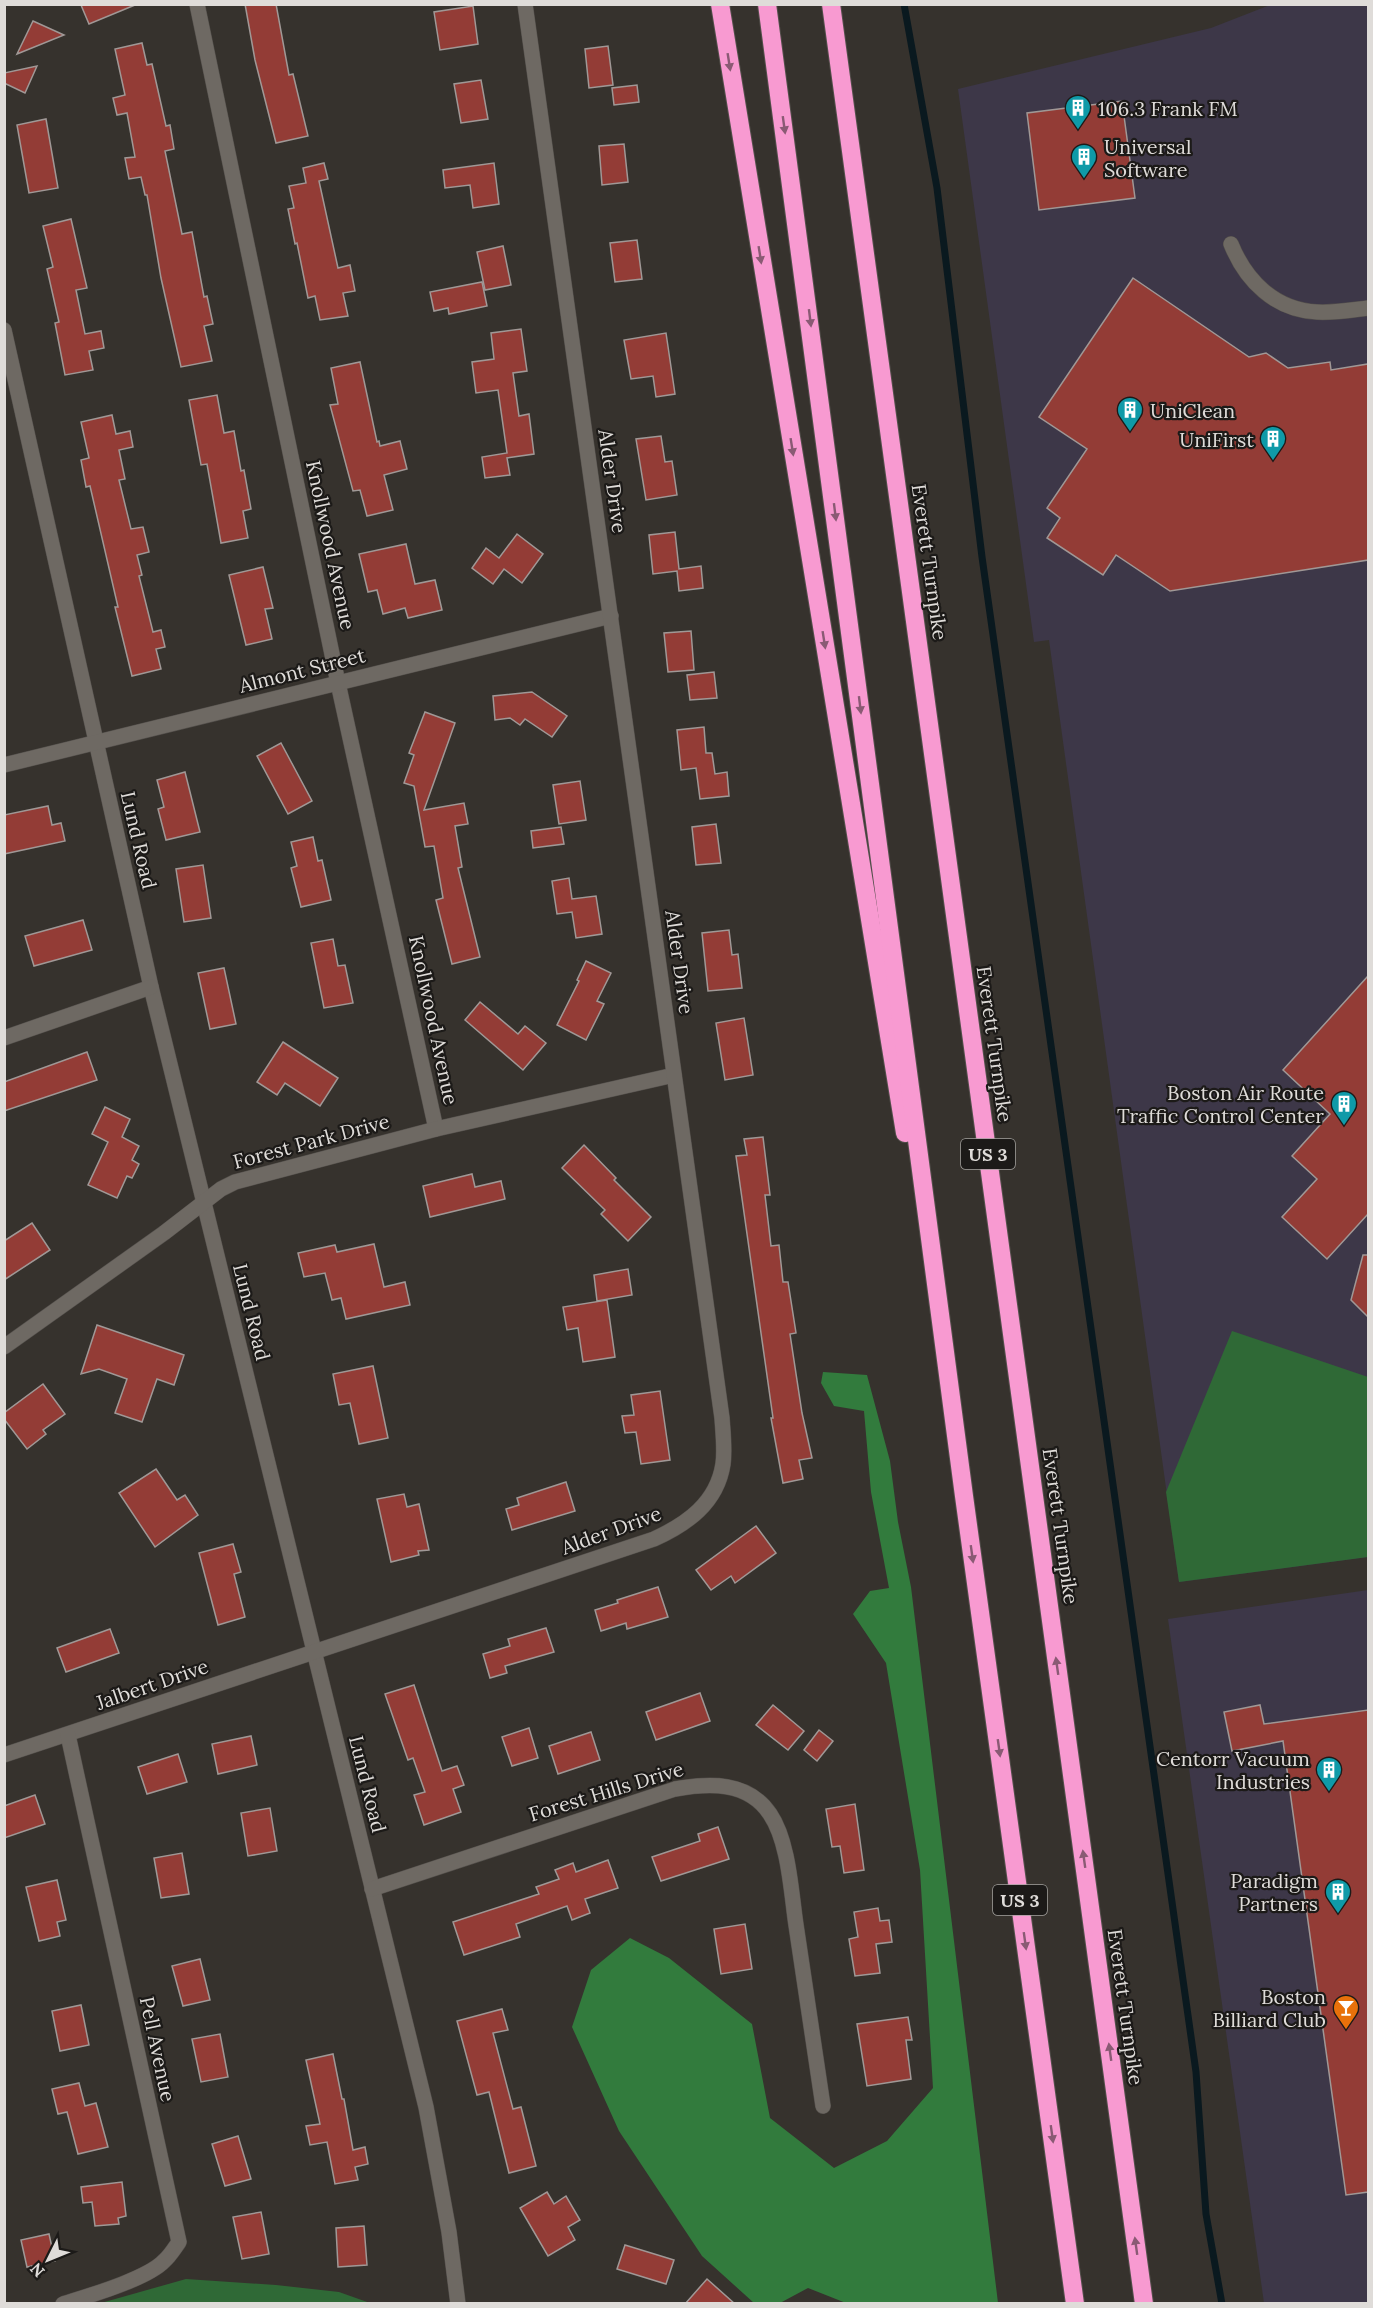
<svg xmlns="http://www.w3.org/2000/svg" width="1373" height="2308" font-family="Lora,serif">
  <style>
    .commercial { fill: #3d3748 }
    .green { fill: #2f6936 }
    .forest { fill: #327b3d }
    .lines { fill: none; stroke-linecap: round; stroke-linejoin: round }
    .stream { stroke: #0a191f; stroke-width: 7 }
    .building { fill: #933c36; stroke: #a09896; stroke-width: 1.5 }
    .minor-casing { stroke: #54504c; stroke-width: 16 }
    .highway-casing { stroke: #54504c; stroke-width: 20 }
    .minor { stroke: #6e6963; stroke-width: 15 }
    .highway { stroke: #f89ad1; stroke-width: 18 }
    .oneway { fill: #8a5a74 }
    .labels { text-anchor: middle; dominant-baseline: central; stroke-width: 4.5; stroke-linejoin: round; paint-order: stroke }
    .shield { fill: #1c1a18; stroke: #a4a29f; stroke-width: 1.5 }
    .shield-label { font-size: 18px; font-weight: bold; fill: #dfdcd9 }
    .poi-label { font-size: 20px; fill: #dfdcd9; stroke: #1c1a18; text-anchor: end }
    .street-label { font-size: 20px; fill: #dfdcd9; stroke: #1c1a18 }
  </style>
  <rect width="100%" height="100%" fill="#36322d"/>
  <g class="commercial">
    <polygon points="1270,5 1368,5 1368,1557 1179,1582 1049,640 1034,642 958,89 1211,28"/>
    <polygon points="1368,1590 1368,2303 1264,2303 1168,1619"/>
  </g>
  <g class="green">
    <polygon points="1232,1331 1368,1377 1368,1557 1179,1582 1166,1492"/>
    <polygon points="186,2279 276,2285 339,2292 370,2303 101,2303"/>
  </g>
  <polygon class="forest" points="823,1372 867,1375 890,1461 898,1522 911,1587 998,2303 846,2303 808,2288 780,2303 754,2303 702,2256 619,2131 572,2027 591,1970 630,1938 669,1958 752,2024 770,2118 834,2168 887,2141 933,2088 920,1870 886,1663 853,1614 870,1591 889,1588 871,1492 864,1411 834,1406 821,1383"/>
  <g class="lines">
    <polyline class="stream" points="904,4 937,188 982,557 1196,2072 1206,2214 1222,2304"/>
  </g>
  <g class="building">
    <polygon points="245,4 276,4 289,75 293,74 308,136 276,143 255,60"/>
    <polygon points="81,5 135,5 89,24"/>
    <polygon points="473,6 478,44 440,50 434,12"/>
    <polygon points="33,21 64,35 17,54"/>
    <polygon points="142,43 147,65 152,64 166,126 170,125 174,149 165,151 182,234 192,232 204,297 207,296 213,324 204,326 212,361 181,367 161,278 147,195 145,195 141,177 129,179 125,158 135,157 127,113 117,115 113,98 125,95 115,49"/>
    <polygon points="608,46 613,85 589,88 585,49"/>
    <polygon points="37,66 25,93 4,83 4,73"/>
    <polygon points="481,80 488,119 461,123 454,84"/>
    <polygon points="637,85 639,102 614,105 612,88"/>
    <polygon points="1122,101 1135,198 1039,210 1027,113"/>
    <polygon points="46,119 58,188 29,193 17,125"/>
    <polygon points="624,144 628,182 602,185 599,146"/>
    <polygon points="324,163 328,179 319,181 338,268 350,265 355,291 343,293 348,316 320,320 315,296 308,298 297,243 295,244 288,209 294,208 289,186 306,183 303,168"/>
    <polygon points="494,163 499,204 473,208 470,185 445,188 443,170"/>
    <polygon points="71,219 87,288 76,290 85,334 101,331 104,348 89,351 93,370 65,375 55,323 59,322 47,269 53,267 43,226"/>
    <polygon points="637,240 642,279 615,282 610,243"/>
    <polygon points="503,246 511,285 485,290 477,252"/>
    <polygon points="1133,278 1249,357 1266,353 1288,368 1330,362 1331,370 1368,364 1368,560 1170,591 1116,555 1103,575 1047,538 1060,518 1047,508 1087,449 1039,417"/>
    <polygon points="482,282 487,306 449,314 448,308 434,311 430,292"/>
    <polygon points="521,329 527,371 513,373 519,416 529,414 534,454 507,458 510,475 485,478 482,457 507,453 498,390 476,393 472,362 494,359 491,333"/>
    <polygon points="666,333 675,394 656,397 653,376 631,379 624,340"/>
    <polygon points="360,362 377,442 379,441 380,446 400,441 407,469 384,475 393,510 367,516 360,490 353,491 330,405 338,404 331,368"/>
    <polygon points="217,395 224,433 234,431 241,471 244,470 251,509 243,511 248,538 221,543 207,464 201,465 189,400"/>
    <polygon points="112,415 116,434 130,431 133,447 119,450 125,479 119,480 131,529 143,527 149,552 137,555 142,575 139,576 153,632 161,630 165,647 156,649 161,669 132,676 115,607 118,607 90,486 86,487 81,460 89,458 81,422"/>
    <polygon points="661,436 665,462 672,461 677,495 646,500 636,439"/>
    <polygon points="675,532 679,569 701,566 703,588 679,591 677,571 653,574 649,535"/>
    <polygon points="517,534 543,554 522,583 504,569 493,584 472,568 486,548 499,558"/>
    <polygon points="406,544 415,584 435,580 442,610 408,618 405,608 383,614 377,590 368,592 359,554"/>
    <polygon points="263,567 273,608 265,609 272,639 246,645 229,575"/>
    <polygon points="691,631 694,670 668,672 664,633"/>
    <polygon points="714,672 717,698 690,700 687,675"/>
    <polygon points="532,692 567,716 552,737 525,719 520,725 510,718 495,720 493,696"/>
    <polygon points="425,712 455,723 424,810 464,803 468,824 455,826 462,867 458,868 480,957 452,964 436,900 443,898 434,846 425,847 414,786 404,783 414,755 409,753"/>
    <polygon points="704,727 706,753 712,753 715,774 727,772 729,796 700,799 696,768 681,770 677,730"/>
    <polygon points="281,743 312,801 288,814 257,756"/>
    <polygon points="185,772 200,832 166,840 158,809 164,807 157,780"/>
    <polygon points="580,781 586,820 559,824 553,785"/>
    <polygon points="48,806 52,825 61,823 65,841 4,854 4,815"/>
    <polygon points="716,824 721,863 696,865 692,827"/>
    <polygon points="561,827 564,844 533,848 531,831"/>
    <polygon points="313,837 318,861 322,860 331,900 301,907 291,868 297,866 291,842"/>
    <polygon points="203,865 211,918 184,922 176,869"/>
    <polygon points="569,878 572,899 596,896 602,934 576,938 572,912 557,914 552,881"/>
    <polygon points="83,920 92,950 34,966 25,936"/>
    <polygon points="729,930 732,955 738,954 742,988 708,991 702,933"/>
    <polygon points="333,939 338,966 345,965 353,1003 324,1008 311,943"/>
    <polygon points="586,961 611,973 597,1001 604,1004 586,1040 557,1025 579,981 577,980"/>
    <polygon points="224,968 236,1024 210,1029 198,973"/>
    <polygon points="1368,976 1368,1214 1327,1259 1282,1217 1317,1179 1292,1156 1330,1114 1283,1070"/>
    <polygon points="480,1002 518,1034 525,1026 546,1043 523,1070 465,1020"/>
    <polygon points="744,1018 753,1075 725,1080 716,1023"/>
    <polygon points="283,1042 338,1078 320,1106 285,1083 277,1095 257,1082"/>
    <polygon points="87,1052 97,1080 4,1111 4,1082"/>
    <polygon points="105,1107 130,1119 122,1137 139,1146 132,1160 139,1164 132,1178 127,1176 117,1198 88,1185 108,1142 92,1134"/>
    <polygon points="763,1137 770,1195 765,1195 771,1246 779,1245 783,1282 788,1282 796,1333 790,1334 802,1413 812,1458 799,1460 803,1479 783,1483 771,1418 773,1418 736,1156 747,1155 744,1139"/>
    <polygon points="584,1145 616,1178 614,1180 651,1217 628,1241 601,1214 605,1210 562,1168"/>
    <polygon points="472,1174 475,1187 501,1181 505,1199 430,1217 423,1186"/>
    <polygon points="32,1223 50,1250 4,1280 4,1241"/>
    <polygon points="374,1244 384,1287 405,1282 410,1305 346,1319 341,1298 332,1300 325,1273 304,1277 298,1253 335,1245 337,1252"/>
    <polygon points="1363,1255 1368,1255 1368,1317 1351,1300"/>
    <polygon points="628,1269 632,1295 597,1301 594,1275"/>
    <polygon points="607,1300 615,1357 583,1362 578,1328 567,1330 563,1307"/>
    <polygon points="97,1325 184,1355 174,1385 157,1379 142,1422 115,1413 127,1379 99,1369 81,1374"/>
    <polygon points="373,1366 388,1438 359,1444 350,1403 339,1405 333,1374"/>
    <polygon points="43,1384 65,1414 43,1430 46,1434 27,1449 4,1419 4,1413"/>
    <polygon points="660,1391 670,1460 641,1464 636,1432 625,1433 622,1416 634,1415 631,1395"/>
    <polygon points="156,1469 177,1500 185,1495 198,1515 155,1547 119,1493"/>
    <polygon points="566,1482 575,1511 512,1530 506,1509 519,1505 517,1498"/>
    <polygon points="404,1494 407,1507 419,1504 429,1550 418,1551 419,1555 391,1562 377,1499"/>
    <polygon points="756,1526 776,1553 735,1583 731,1576 711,1590 696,1570"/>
    <polygon points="233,1544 241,1572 234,1574 245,1617 218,1625 199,1553"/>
    <polygon points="658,1587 668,1617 627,1629 626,1623 601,1631 595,1610 618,1603 617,1600"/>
    <polygon points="546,1628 554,1652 505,1666 507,1673 490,1678 483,1654 510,1646 508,1639"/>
    <polygon points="110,1629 119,1653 66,1672 57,1648"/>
    <polygon points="414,1685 442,1771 457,1766 464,1785 453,1789 461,1812 424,1825 414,1795 425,1792 413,1758 408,1760 385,1694"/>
    <polygon points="700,1693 710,1721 656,1740 646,1712"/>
    <polygon points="773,1705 804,1731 788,1750 756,1725"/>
    <polygon points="1260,1705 1264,1724 1368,1710 1368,2192 1346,2195 1283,1741 1232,1751 1224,1712"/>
    <polygon points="529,1728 538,1758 512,1766 502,1737"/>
    <polygon points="819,1730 833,1741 817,1761 804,1750"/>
    <polygon points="591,1732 600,1760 558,1774 549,1746"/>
    <polygon points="251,1736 257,1765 218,1774 212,1744"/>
    <polygon points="178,1754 187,1782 147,1794 138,1767"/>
    <polygon points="35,1795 45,1824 4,1838 4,1806"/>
    <polygon points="855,1804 864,1870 844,1873 840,1846 832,1847 826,1809"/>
    <polygon points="270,1808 277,1851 248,1856 241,1813"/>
    <polygon points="718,1827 729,1859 661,1881 652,1857 700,1841 698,1834"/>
    <polygon points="182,1853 189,1894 161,1898 154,1858"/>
    <polygon points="608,1860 618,1888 585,1899 590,1913 572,1920 567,1906 516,1924 520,1937 464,1955 453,1922 539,1894 536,1887 559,1879 555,1870 573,1863 576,1872"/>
    <polygon points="57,1880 66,1920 57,1922 60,1936 39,1941 26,1887"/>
    <polygon points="878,1908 880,1921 889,1920 892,1942 876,1944 880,1973 855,1976 849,1939 858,1937 854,1912"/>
    <polygon points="745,1924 752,1969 721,1974 714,1929"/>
    <polygon points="200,1959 210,2000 183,2006 172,1966"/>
    <polygon points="81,2005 89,2045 60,2051 52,2011"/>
    <polygon points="502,2009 508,2030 493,2033 513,2109 521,2107 536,2166 509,2173 489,2092 477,2095 457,2021"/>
    <polygon points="908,2017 912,2040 906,2040 911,2079 867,2086 857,2024"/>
    <polygon points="220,2034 228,2077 201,2082 192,2039"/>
    <polygon points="333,2054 342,2099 344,2099 353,2150 365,2147 368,2164 355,2167 358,2180 335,2184 327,2142 310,2145 306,2126 320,2124 306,2060"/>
    <polygon points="79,2083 85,2106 96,2103 108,2147 78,2154 67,2112 58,2114 52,2089"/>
    <polygon points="238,2136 251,2179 225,2186 212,2144"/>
    <polygon points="122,2182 126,2216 118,2218 119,2224 95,2226 92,2202 83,2203 81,2187"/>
    <polygon points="547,2192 554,2204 566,2196 580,2220 568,2227 575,2240 548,2256 520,2208"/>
    <polygon points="261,2212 269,2254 242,2259 233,2217"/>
    <polygon points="364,2226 367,2265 338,2267 336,2228"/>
    <polygon points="49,2234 55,2261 27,2267 21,2240"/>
    <polygon points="625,2245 674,2260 666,2284 617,2269"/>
    <polygon points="707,2279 735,2304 685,2304"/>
  </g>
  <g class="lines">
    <defs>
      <g id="minor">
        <polyline points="197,4 338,683 436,1129"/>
        <path d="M 1231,244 C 1246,281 1275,310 1317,312 C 1334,313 1352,310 1368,308"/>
        <polyline points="4,330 151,987 426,2107 449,2232 458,2304"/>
        <polyline points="4,765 611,616"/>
        <polyline points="4,1038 151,987"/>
        <polyline points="4,1347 164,1233 221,1189 235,1182 436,1129 674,1075"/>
        <path d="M 4,1755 L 654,1539 C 687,1524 717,1503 723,1464 C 725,1450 723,1433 722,1418 L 525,4"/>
        <path d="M 372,1889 L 675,1789 C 709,1783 748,1781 770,1814 C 789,1842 791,1892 796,1925 C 805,1985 814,2045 823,2106"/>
        <path d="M 63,2304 C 88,2296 147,2279 164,2261 C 170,2256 174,2249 179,2242 L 68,1735"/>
      </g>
      <g id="highway">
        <polyline points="720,4 905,1133"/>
        <polyline points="767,4 964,1496 1075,2304"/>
        <polyline points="831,4 1144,2304"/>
      </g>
    </defs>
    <use href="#minor" class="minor-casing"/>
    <use href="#highway" class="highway-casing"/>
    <use href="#minor" class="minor"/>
    <use href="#highway" class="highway"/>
  </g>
  <defs><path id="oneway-solid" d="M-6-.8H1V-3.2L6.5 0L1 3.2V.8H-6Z" transform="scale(1.5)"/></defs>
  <g class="oneway">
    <use href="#oneway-solid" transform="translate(729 62) rotate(81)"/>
    <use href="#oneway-solid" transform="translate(784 125) rotate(82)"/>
    <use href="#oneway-solid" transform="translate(760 255) rotate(81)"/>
    <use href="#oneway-solid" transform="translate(810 318) rotate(83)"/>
    <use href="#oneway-solid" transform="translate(792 447) rotate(81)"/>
    <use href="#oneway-solid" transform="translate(835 512) rotate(83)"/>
    <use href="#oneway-solid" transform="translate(824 640) rotate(81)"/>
    <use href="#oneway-solid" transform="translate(860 705) rotate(83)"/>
    <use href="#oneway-solid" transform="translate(972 1554) rotate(82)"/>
    <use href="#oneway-solid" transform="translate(1057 1666) rotate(-98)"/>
    <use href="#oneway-solid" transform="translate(999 1748) rotate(82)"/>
    <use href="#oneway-solid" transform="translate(1084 1859) rotate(-98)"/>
    <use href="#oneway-solid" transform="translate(1025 1941) rotate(82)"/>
    <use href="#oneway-solid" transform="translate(1110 2052) rotate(-98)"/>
    <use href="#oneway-solid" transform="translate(1052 2134) rotate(82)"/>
    <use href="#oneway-solid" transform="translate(1136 2246) rotate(-98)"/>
  </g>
  <defs>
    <symbol id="building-pin" viewBox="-11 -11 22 30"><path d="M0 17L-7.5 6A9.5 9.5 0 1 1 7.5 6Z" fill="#0f9aa8" stroke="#1c1a18"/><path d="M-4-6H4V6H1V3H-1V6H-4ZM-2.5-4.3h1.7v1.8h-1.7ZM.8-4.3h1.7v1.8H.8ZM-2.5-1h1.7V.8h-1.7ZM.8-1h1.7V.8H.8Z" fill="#fff"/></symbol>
    <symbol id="bar-pin" viewBox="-11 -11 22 30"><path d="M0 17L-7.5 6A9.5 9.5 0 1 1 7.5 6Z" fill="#e8710a" stroke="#1c1a18"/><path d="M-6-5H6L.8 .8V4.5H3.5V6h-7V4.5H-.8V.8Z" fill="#fff"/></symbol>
  </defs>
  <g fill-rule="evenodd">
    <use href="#building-pin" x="1063" y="93" width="30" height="40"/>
    <use href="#building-pin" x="1069" y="142" width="30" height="40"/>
    <use href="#building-pin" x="1115" y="395" width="30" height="40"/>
    <use href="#building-pin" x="1258" y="424" width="30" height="40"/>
    <use href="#building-pin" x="1329" y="1089" width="30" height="40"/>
    <use href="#building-pin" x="1314" y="1755" width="30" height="40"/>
    <use href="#building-pin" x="1323" y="1877" width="30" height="40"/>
    <use href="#bar-pin" x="1331" y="1993" width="30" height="40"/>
  </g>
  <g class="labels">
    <g class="shield">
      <rect x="961" y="1139" width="54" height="30" rx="4.5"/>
      <rect x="993" y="1885" width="54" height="30" rx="4.5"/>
    </g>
    <g class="shield-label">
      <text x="988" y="1154">US 3</text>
      <text x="1020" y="1900">US 3</text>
    </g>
    <g class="poi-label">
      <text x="1098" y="108" text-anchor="start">106.3 Frank FM</text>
      <text x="1104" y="146" text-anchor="start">Universal<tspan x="1104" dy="23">Software</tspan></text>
      <text x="1150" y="410" text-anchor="start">UniClean</text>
      <text x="1254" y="439">UniFirst</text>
      <text x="1324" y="1092">Boston Air Route<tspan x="1324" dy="23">Traffic Control Center</tspan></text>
      <text x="1310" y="1758">Centorr Vacuum<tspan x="1310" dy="23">Industries</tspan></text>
      <text x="1318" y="1880">Paradigm<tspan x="1318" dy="23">Partners</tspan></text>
      <text x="1326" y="1996">Boston<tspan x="1326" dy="23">Billiard Club</tspan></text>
    </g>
    <g class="street-label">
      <text transform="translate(613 481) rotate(82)">Alder Drive</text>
      <text transform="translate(331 545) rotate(78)">Knollwood Avenue</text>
      <text transform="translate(930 562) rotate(82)">Everett Turnpike</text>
      <text transform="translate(302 670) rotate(-14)">Almont Street</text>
      <text transform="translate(139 840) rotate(77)">Lund Road</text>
      <text transform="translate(680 962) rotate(82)">Alder Drive</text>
      <text transform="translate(434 1020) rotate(78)">Knollwood Avenue</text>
      <text transform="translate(995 1044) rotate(82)">Everett Turnpike</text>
      <text transform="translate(311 1141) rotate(-15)">Forest Park Drive</text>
      <text transform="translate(252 1312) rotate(76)">Lund Road</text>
      <text transform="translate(1061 1526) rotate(82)">Everett Turnpike</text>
      <text transform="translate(611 1530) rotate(-20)">Alder Drive</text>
      <text transform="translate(152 1684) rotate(-19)">Jalbert Drive</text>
      <text transform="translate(368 1784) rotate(76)">Lund Road</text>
      <text transform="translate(606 1791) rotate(-17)">Forest Hills Drive</text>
      <text transform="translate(1126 2007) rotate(82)">Everett Turnpike</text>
      <text transform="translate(158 2049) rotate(78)">Pell Avenue</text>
    </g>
  </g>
  <rect width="1373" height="2308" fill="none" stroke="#dfdcd9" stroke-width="12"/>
  <g transform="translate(48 2260) rotate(227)" stroke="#1c1a18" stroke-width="4.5" paint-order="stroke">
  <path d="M0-4.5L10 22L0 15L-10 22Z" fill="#dfdcd9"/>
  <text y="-9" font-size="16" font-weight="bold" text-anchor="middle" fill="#dfdcd9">N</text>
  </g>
</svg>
